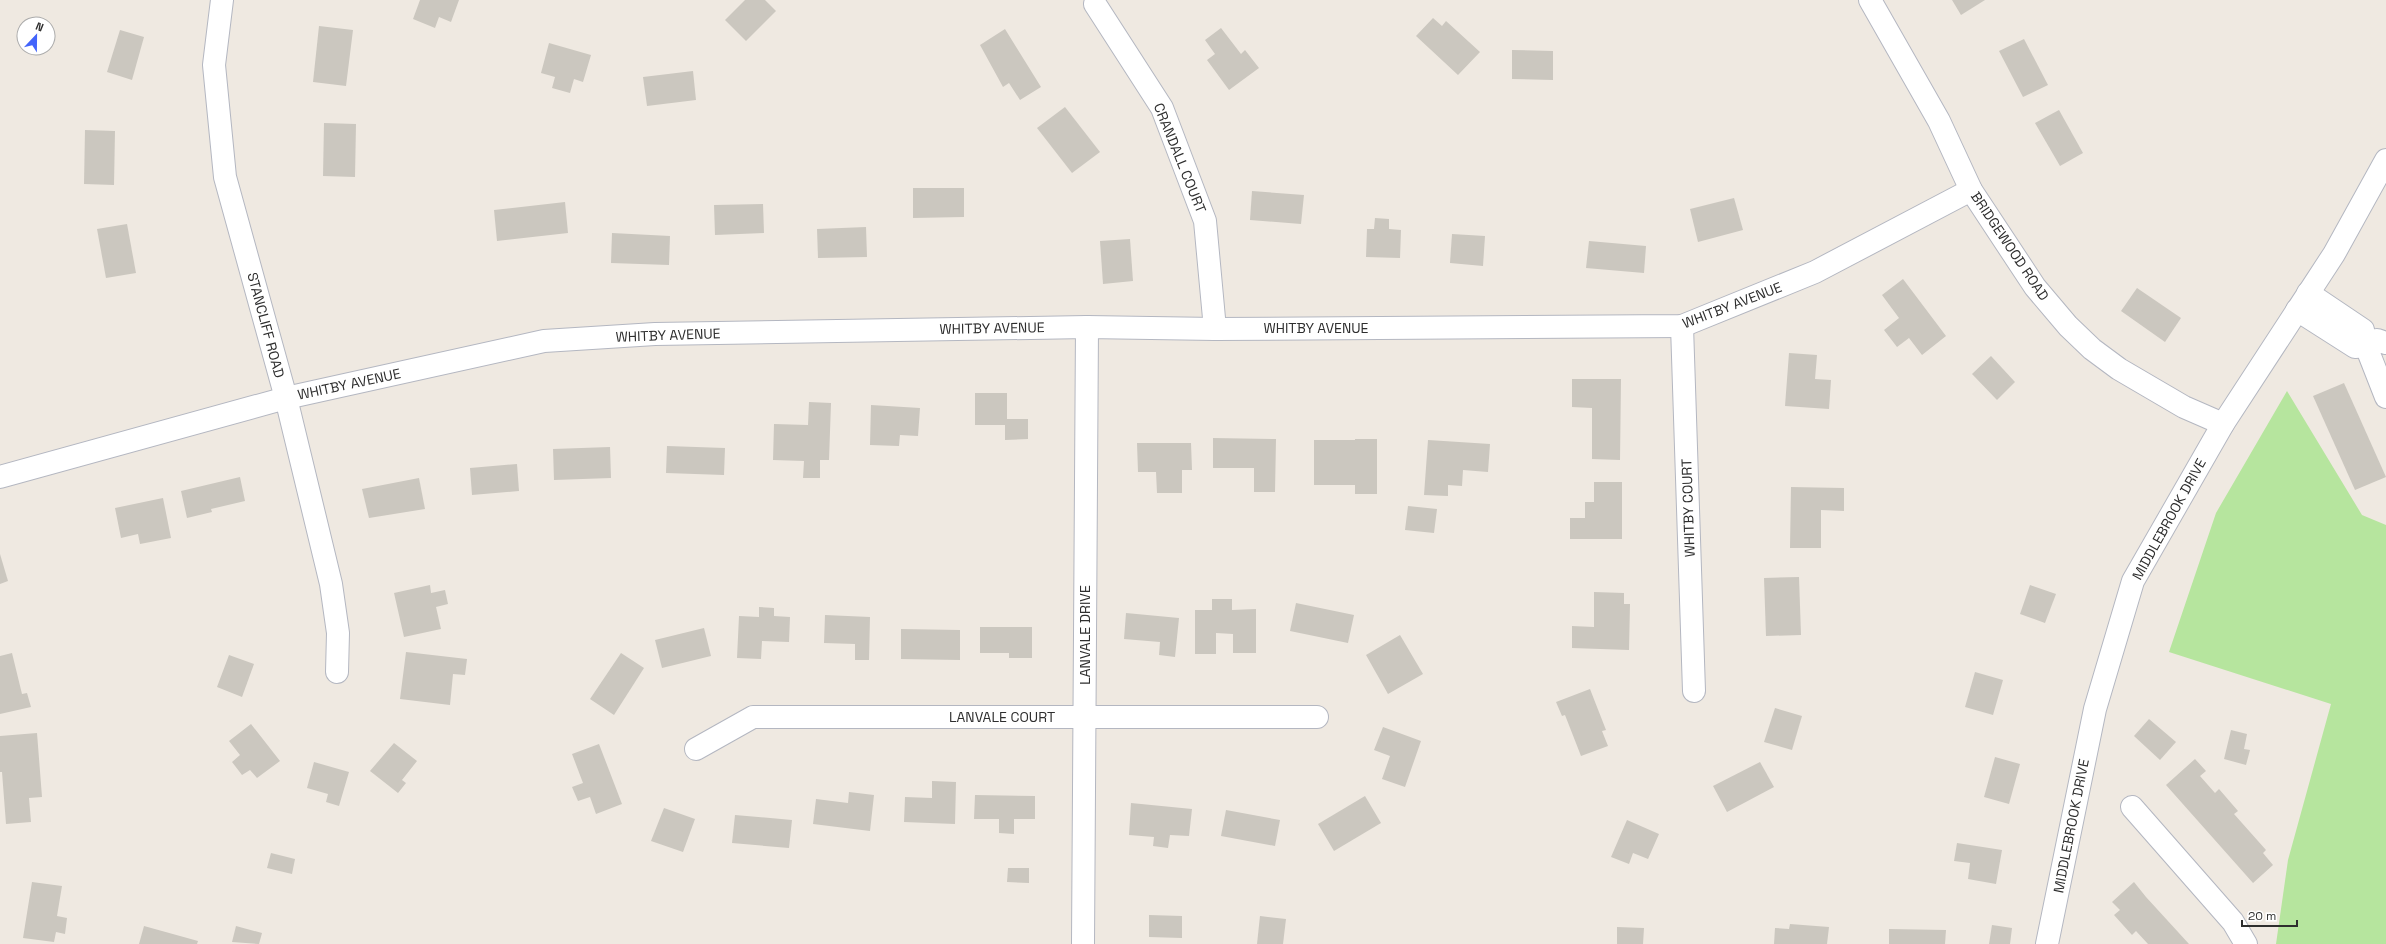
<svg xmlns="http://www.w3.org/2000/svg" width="2386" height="944" font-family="'Space Grotesk',sans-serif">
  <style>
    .green { fill: #b6e59e }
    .building { fill: #cbc7bf }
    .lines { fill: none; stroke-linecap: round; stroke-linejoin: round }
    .minor-casing { stroke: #b4b7c1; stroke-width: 24 }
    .minor { stroke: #fff; stroke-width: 22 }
    .labels { text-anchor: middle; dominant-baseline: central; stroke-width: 4; stroke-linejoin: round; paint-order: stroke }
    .street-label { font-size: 14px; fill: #2e2e2e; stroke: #fff }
  </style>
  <rect width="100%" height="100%" fill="#efe9e1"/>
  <polygon class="green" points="2287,391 2362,515 2386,525 2386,944 2276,944 2288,860 2331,704 2169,652 2216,513"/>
  <g class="building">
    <polygon points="420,0 459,0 451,22 439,17 435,28 413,19"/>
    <polygon points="745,0 765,0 776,11 746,41 725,20"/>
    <polygon points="1952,0 1985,0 1961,15"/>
    <polygon points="1433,18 1442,26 1446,21 1480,52 1458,75 1416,36"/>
    <polygon points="319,26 353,30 346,86 313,82"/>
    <polygon points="1221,28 1241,54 1245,50 1259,68 1229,90 1207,60 1215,54 1205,40"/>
    <polygon points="1005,29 1041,87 1020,100 1009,83 1003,87 980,45"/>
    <polygon points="120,30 144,37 132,80 107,72"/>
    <polygon points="2024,39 2048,85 2023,97 1999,51"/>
    <polygon points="549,43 591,55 583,82 574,79 570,93 552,88 555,77 541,73"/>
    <polygon points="1512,50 1553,51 1553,80 1512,79"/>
    <polygon points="693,71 696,100 647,106 643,77"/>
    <polygon points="1065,107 1100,152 1072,173 1037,128"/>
    <polygon points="2059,110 2083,153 2060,166 2035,123"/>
    <polygon points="324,123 356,124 355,177 323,176"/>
    <polygon points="85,130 115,131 114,185 84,184"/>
    <polygon points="913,188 964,188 964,217 913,218"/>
    <polygon points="1252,191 1304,195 1301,224 1250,220"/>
    <polygon points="1734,198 1743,230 1698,242 1690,209"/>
    <polygon points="565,202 568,233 497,241 494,210"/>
    <polygon points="763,204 764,233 715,235 714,205"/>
    <polygon points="1375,218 1389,219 1389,229 1401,230 1400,258 1366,257 1367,229 1374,229"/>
    <polygon points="127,224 136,273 106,278 97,229"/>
    <polygon points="866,227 867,257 818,258 817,229"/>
    <polygon points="612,233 670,236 669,265 611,263"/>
    <polygon points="1452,234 1485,236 1483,266 1450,263"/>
    <polygon points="1130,239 1133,281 1103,284 1100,241"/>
    <polygon points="1589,241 1646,246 1644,273 1586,268"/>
    <polygon points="1903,279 1946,336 1922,355 1909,338 1897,347 1884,330 1899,318 1882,295"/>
    <polygon points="2137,288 2181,318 2165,342 2121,311"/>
    <polygon points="1789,353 1817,355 1815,379 1831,380 1829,409 1785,406"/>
    <polygon points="1991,356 2015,382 1997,400 1972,374"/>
    <polygon points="1572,379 1621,379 1620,460 1592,459 1592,408 1572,407"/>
    <polygon points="2344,383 2386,477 2355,490 2313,396"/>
    <polygon points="975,393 1007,393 1007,419 1028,419 1028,439 1005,440 1005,425 975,425"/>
    <polygon points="809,402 831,403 829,460 820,460 820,478 803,478 804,461 773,460 774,424 808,425"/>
    <polygon points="871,405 920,408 918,436 900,435 899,446 870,445"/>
    <polygon points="1213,438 1276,439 1275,492 1254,492 1254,468 1213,468"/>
    <polygon points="1355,439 1377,439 1377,494 1355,494 1355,485 1314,485 1314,440 1355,440"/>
    <polygon points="1428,440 1490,444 1488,472 1463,470 1462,486 1448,485 1448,496 1424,495"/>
    <polygon points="1137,443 1191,443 1192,470 1182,470 1182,493 1157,493 1156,472 1138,472"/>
    <polygon points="667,446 725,448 724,475 666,473"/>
    <polygon points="610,447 611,478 554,480 553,449"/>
    <polygon points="517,464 519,491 472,495 470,468"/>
    <polygon points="240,477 245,501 211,509 212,512 187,518 181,491"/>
    <polygon points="419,478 425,509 369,518 362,489"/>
    <polygon points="1594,482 1622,482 1622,539 1570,539 1570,518 1585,518 1585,502 1594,502"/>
    <polygon points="1791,487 1844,488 1844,511 1821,510 1821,548 1790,548"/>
    <polygon points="163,498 171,538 140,544 138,534 121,538 115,508"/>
    <polygon points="1408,506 1437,509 1434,533 1405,530"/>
    <polygon points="0,554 8,581 0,584"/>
    <polygon points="1799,577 1801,635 1766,636 1764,578"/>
    <polygon points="430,585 431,593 445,590 448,604 436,607 441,629 404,637 394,593"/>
    <polygon points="2030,585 2056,594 2045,623 2020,614"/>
    <polygon points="1594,592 1624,593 1624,604 1630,604 1629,650 1572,648 1572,626 1594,627"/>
    <polygon points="1212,599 1232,599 1232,610 1256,609 1256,653 1233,653 1233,634 1216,633 1216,654 1195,654 1195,610 1212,610"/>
    <polygon points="1296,603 1354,615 1348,643 1290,631"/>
    <polygon points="759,607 774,608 774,616 790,617 789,642 762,641 761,659 737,658 739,616 759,617"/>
    <polygon points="1126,613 1179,618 1175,657 1159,655 1160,642 1124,639"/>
    <polygon points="825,615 870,617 869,660 855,660 855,644 824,643"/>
    <polygon points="980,627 1032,627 1032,658 1009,658 1009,653 980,653"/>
    <polygon points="704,628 711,656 662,668 655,640"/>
    <polygon points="901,629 960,630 960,660 901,659"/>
    <polygon points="1400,635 1423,674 1388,694 1366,655"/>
    <polygon points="406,652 467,659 465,675 453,674 450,705 400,699"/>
    <polygon points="12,653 22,694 27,693 31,707 0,714 0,656"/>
    <polygon points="621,653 644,668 614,715 590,699"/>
    <polygon points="229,655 254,664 242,697 217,687"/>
    <polygon points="1975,672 2003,680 1993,715 1965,707"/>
    <polygon points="1590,689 1606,730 1602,731 1608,746 1581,756 1565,715 1562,716 1556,702"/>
    <polygon points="1775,708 1802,716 1792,750 1764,742"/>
    <polygon points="2149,719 2176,742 2160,760 2134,736"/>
    <polygon points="251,724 280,761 257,778 250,770 242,775 232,762 240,755 229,741"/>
    <polygon points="1383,727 1421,741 1405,787 1382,779 1390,756 1374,750"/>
    <polygon points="2231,730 2247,734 2244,749 2250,750 2246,765 2224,759"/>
    <polygon points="37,733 42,797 29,798 31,822 6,824 2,772 0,772 0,736"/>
    <polygon points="394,743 417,761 402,780 406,783 398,793 370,771"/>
    <polygon points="599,744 622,804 596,814 590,797 578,801 572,787 583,783 572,754"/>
    <polygon points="1995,757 2020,764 2009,804 1984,797"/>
    <polygon points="2195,759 2206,771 2200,776 2215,793 2219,789 2238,811 2234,814 2266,850 2263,853 2273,865 2253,883 2166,785"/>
    <polygon points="314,762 349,772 339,806 326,802 328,794 307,788"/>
    <polygon points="1760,762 1774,787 1727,812 1713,786"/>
    <polygon points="932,781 956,782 955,824 904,822 905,797 932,798"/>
    <polygon points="849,792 874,795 870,831 813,824 816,799 848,803"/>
    <polygon points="975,795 1035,796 1035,819 1014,819 1014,834 999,833 999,819 974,819"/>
    <polygon points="1365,796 1381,823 1334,851 1318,824"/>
    <polygon points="1131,803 1192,809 1189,836 1170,835 1168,848 1153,846 1154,837 1129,835"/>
    <polygon points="664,808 695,819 683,852 651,841"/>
    <polygon points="1226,810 1280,820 1275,846 1221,836"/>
    <polygon points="735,815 792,820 789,848 732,843"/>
    <polygon points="1627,820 1659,834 1648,859 1633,853 1629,864 1611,857"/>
    <polygon points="1957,843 2002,850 1996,884 1968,879 1970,863 1954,861"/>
    <polygon points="271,853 295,859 292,874 267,868"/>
    <polygon points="1008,868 1029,868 1029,883 1007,882"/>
    <polygon points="32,882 62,886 57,916 67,918 65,934 56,932 54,942 23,938"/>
    <polygon points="2134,882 2146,897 2189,944 2148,944 2136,931 2132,935 2114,915 2120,910 2112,902"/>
    <polygon points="1149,915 1182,916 1182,938 1149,937"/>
    <polygon points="1260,916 1286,919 1283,944 1257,944"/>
    <polygon points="1790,924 1829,927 1827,944 1774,944 1775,928 1789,929"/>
    <polygon points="1992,925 2012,928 2010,944 1989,944"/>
    <polygon points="144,926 198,941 197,944 139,944"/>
    <polygon points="236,926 262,933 259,944 232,942"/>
    <polygon points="1617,927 1644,928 1643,944 1617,944"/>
    <polygon points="1889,929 1946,930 1945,944 1889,944"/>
  </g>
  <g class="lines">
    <defs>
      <g id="minor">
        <polyline points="222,0 214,65 225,177 286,398 331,584 338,633 337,672"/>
        <polyline points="1870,0 1939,121 1971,190 2035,287 2068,326 2092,349 2119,369 2184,407 2223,424"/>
        <polyline points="1095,4 1162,108 1205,221 1215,329"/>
        <polyline points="2297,310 2355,347 2366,346 2363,330 2308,293"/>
        <polyline points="1682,326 1694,691"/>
        <polyline points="2386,343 2377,340 2366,346 2386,397"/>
        <polyline points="0,477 286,398 544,341 655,334 1087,327 1215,329 1682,326 1815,272 1971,190"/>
        <polyline points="696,749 753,717 1317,717"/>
        <polyline points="2132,807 2233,922 2246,944"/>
        <polyline points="1083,944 1087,327"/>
        <polyline points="2047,944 2095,709 2133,581 2223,424 2334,254 2386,160"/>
      </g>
    </defs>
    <use href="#minor" class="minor-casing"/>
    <use href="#minor" class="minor"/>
  </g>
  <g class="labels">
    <g class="street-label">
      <text transform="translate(1180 158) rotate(68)">CRANDALL COURT</text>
      <text transform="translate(2010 246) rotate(56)">BRIDGEWOOD ROAD</text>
      <text transform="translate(1732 305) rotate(-21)">WHITBY AVENUE</text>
      <text transform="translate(266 325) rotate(75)">STANCLIFF ROAD</text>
      <text transform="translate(992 328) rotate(-1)">WHITBY AVENUE</text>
      <text x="1316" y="328">WHITBY AVENUE</text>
      <text transform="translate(668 335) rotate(-2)">WHITBY AVENUE</text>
      <text transform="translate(349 384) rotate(-12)">WHITBY AVENUE</text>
      <text transform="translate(1688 508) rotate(-92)">WHITBY COURT</text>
      <text transform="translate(2169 519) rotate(-61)">MIDDLEBROOK DRIVE</text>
      <text transform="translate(1085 635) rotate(-90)">LANVALE DRIVE</text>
      <text x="1002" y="717">LANVALE COURT</text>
      <text transform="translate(2071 826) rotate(-79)">MIDDLEBROOK DRIVE</text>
    </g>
  </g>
  <g transform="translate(36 36) rotate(22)"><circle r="19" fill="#ffffff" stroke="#ababab"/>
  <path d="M0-3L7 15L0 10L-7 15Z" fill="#4264fb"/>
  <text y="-6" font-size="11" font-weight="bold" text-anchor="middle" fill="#2e2e2e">N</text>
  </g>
  <path d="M2242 920v6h55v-6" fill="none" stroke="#2e2e2e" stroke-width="2"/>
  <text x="2248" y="920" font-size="12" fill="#2e2e2e" stroke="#ffffff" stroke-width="3" paint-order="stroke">20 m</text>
</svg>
